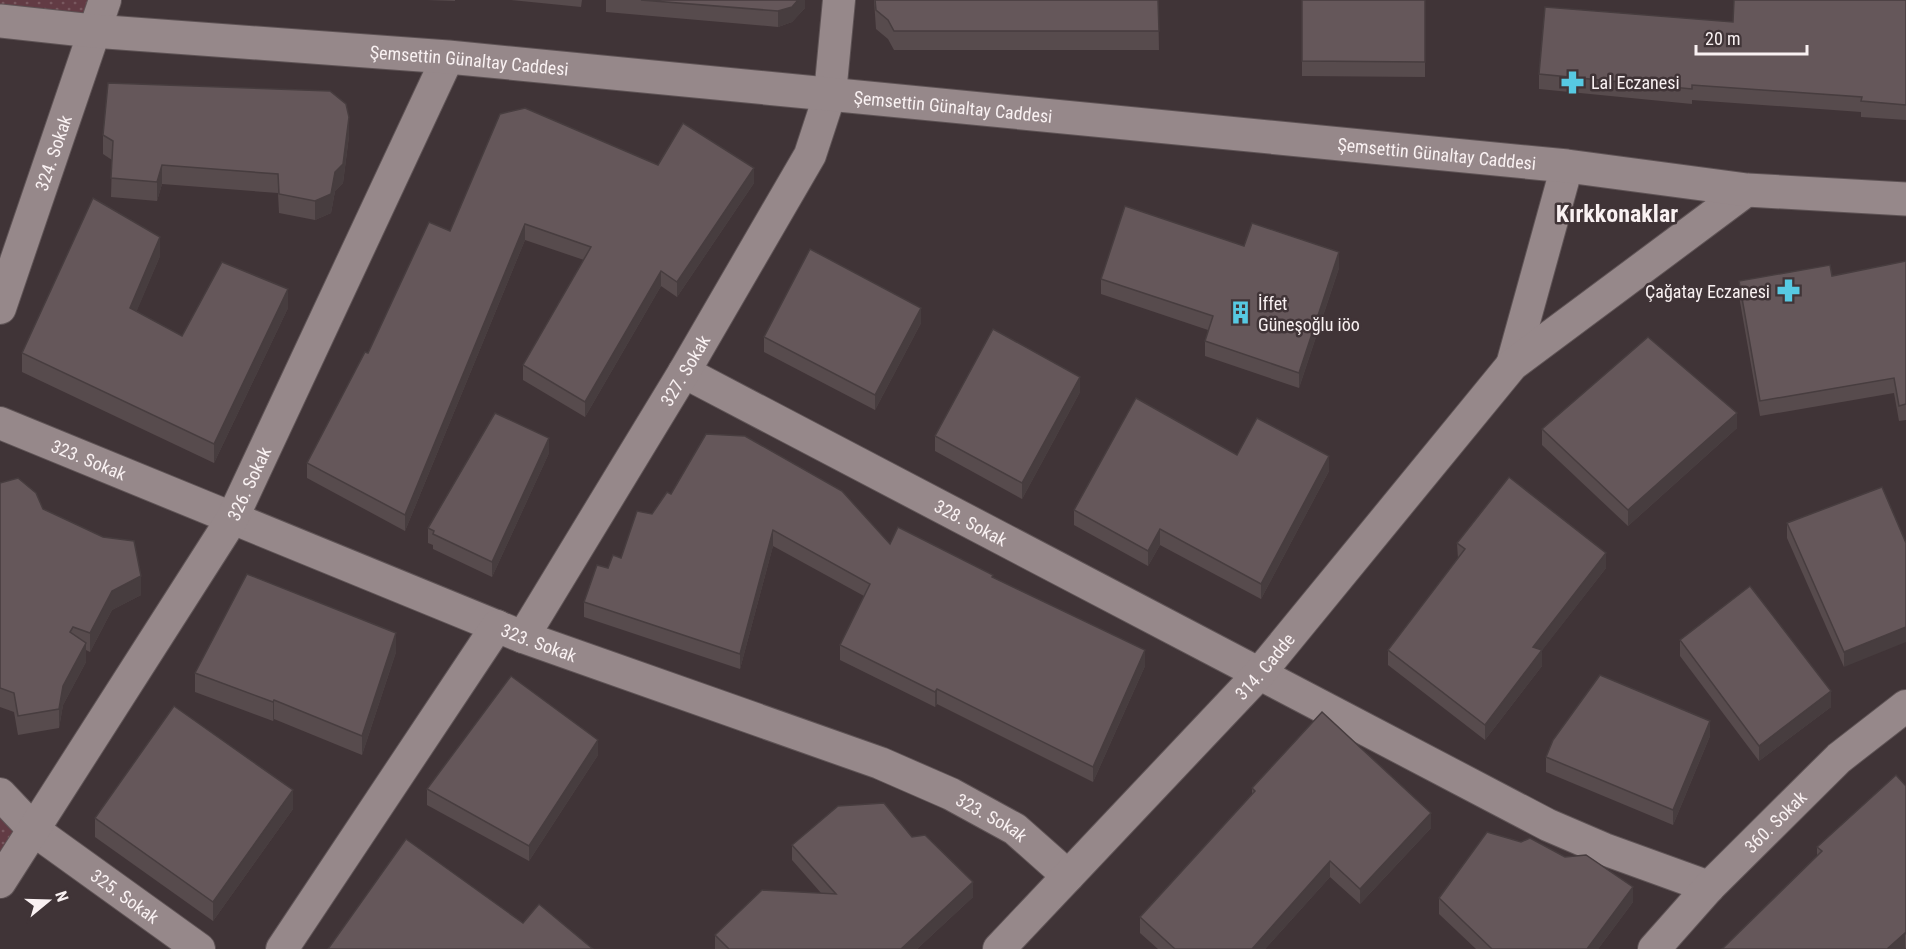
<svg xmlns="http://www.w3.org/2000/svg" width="1906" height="949" font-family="'Roboto Condensed',sans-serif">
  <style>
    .grass { fill: url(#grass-dots) }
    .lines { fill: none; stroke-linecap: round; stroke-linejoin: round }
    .minor-casing { stroke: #5e5355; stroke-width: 34 }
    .tertiary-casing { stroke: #5e5355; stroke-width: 35 }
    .minor { stroke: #96888a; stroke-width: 32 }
    .tertiary { stroke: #96888a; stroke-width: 33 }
    .wall { fill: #574b4d }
    .shaded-wall { fill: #473d3f }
    .building { fill: #65575a; stroke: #473d3f; stroke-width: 1.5 }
    .labels { text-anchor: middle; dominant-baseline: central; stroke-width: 5; stroke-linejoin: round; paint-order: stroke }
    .street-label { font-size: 18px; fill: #f9f1f2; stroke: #403437 }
    .poi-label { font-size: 18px; fill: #f9f1f2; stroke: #403437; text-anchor: start }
    .district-label { font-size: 24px; font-weight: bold; fill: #f9f1f2; stroke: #403437 }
  </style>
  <defs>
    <pattern id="grass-dots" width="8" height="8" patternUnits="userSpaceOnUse" patternTransform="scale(1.5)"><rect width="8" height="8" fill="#623b44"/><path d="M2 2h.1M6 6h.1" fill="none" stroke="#79585f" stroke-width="1.8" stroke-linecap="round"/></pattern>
  </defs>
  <rect width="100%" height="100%" fill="#403437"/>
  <g class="grass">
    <polygon points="0,0 105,0 93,31 0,21"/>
    <polygon points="0,794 35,831 0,882"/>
  </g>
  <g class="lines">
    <defs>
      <g id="minor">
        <path id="s1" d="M 0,308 L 105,0"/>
        <polyline points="1512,365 1567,166"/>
        <path id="s2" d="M 684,372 L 1548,825 L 1604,849 L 1709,887"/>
        <path id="s3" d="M 0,423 L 523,637 L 880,763 L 951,794 L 1015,829 L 1068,876"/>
        <path id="s4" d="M 523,637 L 684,372 L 810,155 L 830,94 L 839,0"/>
        <path id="s5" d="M 0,794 L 35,831 L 199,949"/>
        <path id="s6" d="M 0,882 L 232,519 L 448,57"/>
        <polyline points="282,949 497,626"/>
        <path id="s7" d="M 999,949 L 1258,675 L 1512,365 L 1747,190"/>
        <path id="s8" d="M 1654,949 L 1709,887 L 1839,758 L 1906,706"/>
      </g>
      <g id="tertiary">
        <path id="s9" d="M 0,21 L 93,31 L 448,57 L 1567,166 L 1747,190 L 1906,199"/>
      </g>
    </defs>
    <use href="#minor" class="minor-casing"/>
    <use href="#tertiary" class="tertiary-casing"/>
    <use href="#minor" class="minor"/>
    <use href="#tertiary" class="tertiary"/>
  </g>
  <g class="wall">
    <polygon points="427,0 455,0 455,1"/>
    <polygon points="511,0 582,0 581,7"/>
    <polygon points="606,0 805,0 805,8 792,22 778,27 606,12"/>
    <polygon points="874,0 1158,0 1159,50 894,50 888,39 876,29"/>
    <polygon points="1302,0 1425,0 1425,77 1302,76"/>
    <polygon points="1906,0 1906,120 1861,117 1861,112 1692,100 1692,104 1539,89 1539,74 1733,22"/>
    <polygon points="103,135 349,136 343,183 335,191 331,213 315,220 279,213 278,193 162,184 157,201 111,197 112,160 103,154"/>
    <polygon points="658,165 754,183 677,297 661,286 585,417 523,380 523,365 584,260 525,240 405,531 307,478 307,463 368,353 450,231"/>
    <polygon points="1244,246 1339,268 1299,388 1205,356 1205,341 1208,330 1101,294 1101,279"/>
    <polygon points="160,256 136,312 182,336 288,308 214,463 22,372 22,353"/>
    <polygon points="1906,261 1906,420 1899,421 1894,393 1760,416 1739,296 1739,281 1832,276"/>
    <polygon points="921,323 875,410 764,352 764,337"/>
    <polygon points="1080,392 1022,499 935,451 935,436"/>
    <polygon points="1737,428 1628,526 1542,445 1542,429"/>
    <polygon points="549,453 492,577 433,549 433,545 428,543 428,528"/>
    <polygon points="1237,455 1329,471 1261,599 1160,545 1148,566 1074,525 1074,510"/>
    <polygon points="0,483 43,509 141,595 112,610 90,652 86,650 86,662 63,705 59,728 18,735 14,712 0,707"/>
    <polygon points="1882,487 1844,667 1787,538 1787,523"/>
    <polygon points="671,494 890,544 993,578 1145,666 1093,782 937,704 935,707 840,660 840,645 864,596 773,546 740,669 584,617 584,602 608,568 621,558 652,514"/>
    <polygon points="1457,543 1606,568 1542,650 1542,666 1485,740 1388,665 1388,650 1458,559"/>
    <polygon points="1680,640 1831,707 1759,761 1680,656"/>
    <polygon points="396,652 362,755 274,719 273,721 195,692 195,673"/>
    <polygon points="1710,736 1673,825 1546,772 1546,757"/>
    <polygon points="598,755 529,861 427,805 427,789"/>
    <polygon points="1906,786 1906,949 1905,948 1903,949 1722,949 1817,856 1817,847"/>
    <polygon points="1252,788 1431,828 1360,904 1330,877 1265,949 1158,949 1140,933 1140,917 1252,794"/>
    <polygon points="293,809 213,921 95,837 95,818"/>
    <polygon points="912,837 973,897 917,949 715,949 715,935 821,893 792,860 792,845"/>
    <polygon points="1439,898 1633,902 1598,949 1476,949 1439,914"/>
  </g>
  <g class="shaded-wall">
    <polygon points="798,0 805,0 805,8 792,22 778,27 778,11"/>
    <polygon points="349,117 349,136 343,183 335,191 331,213 315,220 315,201 335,172"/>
    <polygon points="162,165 162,184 157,201 157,182"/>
    <polygon points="754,168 754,183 677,297 677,282"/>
    <polygon points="525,224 525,240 405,531 405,515"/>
    <polygon points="160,237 160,256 130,327 130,308"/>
    <polygon points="1339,252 1339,268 1299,388 1299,373"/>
    <polygon points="661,271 661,286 585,417 585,402"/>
    <polygon points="288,289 288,308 214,463 214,444"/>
    <polygon points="921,308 921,323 875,410 875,395"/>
    <polygon points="1080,377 1080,392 1022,499 1022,483"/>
    <polygon points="1737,413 1737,428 1628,526 1628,510"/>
    <polygon points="549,438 549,453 492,577 492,562"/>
    <polygon points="1329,456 1329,471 1261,599 1261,584"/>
    <polygon points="1160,529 1160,545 1148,566 1148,551"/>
    <polygon points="773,530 773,546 740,669 740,654"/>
    <polygon points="1606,553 1606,568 1533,662 1533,647"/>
    <polygon points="141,576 141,595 112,610 90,652 90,633 112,591"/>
    <polygon points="1906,627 1906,642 1844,667 1844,652"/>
    <polygon points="396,633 396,652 362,755 362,736"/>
    <polygon points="86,643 86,662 63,705 59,728 59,709 63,686"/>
    <polygon points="1145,650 1145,666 1093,782 1093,767"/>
    <polygon points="1542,650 1542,666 1485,740 1485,725"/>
    <polygon points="937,689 937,704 935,707 935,692"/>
    <polygon points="1831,691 1831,707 1759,761 1759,746"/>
    <polygon points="274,700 274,719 273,721 273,702"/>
    <polygon points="1710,721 1710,736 1673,825 1673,810"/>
    <polygon points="598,740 598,755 529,861 529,846"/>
    <polygon points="293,790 293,809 213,921 213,902"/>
    <polygon points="1431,813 1431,828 1360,904 1360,889"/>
    <polygon points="1330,861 1330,877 1265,949 1252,949"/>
    <polygon points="973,882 973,897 917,949 901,949"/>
    <polygon points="1633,887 1633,902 1598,949 1587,949"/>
    <polygon points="1905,933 1905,948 1903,949 1887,949"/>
  </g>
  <g class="building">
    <polygon points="641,0 798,0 792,7 778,11"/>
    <polygon points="875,0 1158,0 1159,31 894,31 888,20 876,10"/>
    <polygon points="1302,0 1425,0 1425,62 1302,61"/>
    <polygon points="1734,0 1906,0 1906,105 1861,101 1862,97 1692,85 1692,89 1539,74 1545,7 1733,22"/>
    <polygon points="108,83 330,91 346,104 349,117 343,164 335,172 331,194 315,201 279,194 278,174 162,165 157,182 111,178 113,141 103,135"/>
    <polygon points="525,108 658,165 683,123 754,168 677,282 661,271 585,402 523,365 591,247 525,224 405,515 307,463 365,352 368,353 429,222 450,231 500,114"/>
    <polygon points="93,198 160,237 130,308 182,336 222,262 288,289 214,444 22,353"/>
    <polygon points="1125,206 1244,246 1252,223 1339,252 1299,373 1205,341 1213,316 1101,279"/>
    <polygon points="810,249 921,308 875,395 764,337"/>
    <polygon points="1906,261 1906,404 1899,406 1894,378 1760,401 1739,281 1830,265 1832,276"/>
    <polygon points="993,329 1080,377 1022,483 935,436"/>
    <polygon points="1648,337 1737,413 1628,510 1542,429"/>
    <polygon points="1136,398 1237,455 1257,418 1329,456 1261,584 1160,529 1148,551 1074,510"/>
    <polygon points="495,413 549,438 492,562 433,534 434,531 428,528"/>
    <polygon points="706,434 745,436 842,491 890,544 898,527 993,575 992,577 1145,650 1093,767 937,689 935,692 840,645 870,584 773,530 740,654 584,602 597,565 608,568 613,555 621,558 637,511 652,514 667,492 671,494"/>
    <polygon points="1509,477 1606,553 1533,647 1542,650 1485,725 1388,650 1465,549 1457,543"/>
    <polygon points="18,478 36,493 43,509 103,537 134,541 141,576 112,591 90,633 73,627 70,632 86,643 63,686 59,709 18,716 14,693 0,688 0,483"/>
    <polygon points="1882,487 1906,543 1906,627 1844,652 1787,523"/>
    <polygon points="247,574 396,633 362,736 274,700 273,702 195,673"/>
    <polygon points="1750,586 1831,691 1759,746 1680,640"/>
    <polygon points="1600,675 1710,721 1673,810 1546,757 1553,740"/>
    <polygon points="511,676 598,740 529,846 427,789"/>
    <polygon points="174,706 293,790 213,902 95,818"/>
    <polygon points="1322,712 1431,813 1360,889 1330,861 1252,949 1175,949 1140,917 1255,791 1252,788"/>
    <polygon points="1896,775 1906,786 1906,934 1905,933 1887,949 1722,949 1822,851 1817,847"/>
    <polygon points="884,803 912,837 925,835 973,882 901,949 729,949 715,935 762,890 836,894 792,845 838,806"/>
    <polygon points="1487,832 1521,842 1530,838 1565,857 1586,855 1633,887 1587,949 1492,949 1439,898"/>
    <polygon points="406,839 523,923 539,904 593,949 328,949"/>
  </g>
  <defs>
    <symbol id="pharmacy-bare" viewBox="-9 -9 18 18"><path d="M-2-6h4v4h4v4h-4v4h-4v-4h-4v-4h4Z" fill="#57c9e2" stroke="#403437" stroke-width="2.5" paint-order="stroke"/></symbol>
    <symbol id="building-bare" viewBox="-9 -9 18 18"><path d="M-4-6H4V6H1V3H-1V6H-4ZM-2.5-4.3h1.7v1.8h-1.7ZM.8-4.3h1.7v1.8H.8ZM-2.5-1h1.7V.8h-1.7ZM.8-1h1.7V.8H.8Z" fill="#57c9e2" stroke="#403437" stroke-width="2.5" paint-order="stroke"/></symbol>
  </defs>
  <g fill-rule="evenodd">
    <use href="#pharmacy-bare" x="1556" y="66" width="33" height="33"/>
    <use href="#pharmacy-bare" x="1772" y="274" width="33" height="33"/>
    <use href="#building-bare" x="1224" y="296" width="33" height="33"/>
  </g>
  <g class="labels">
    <g class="street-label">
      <text stroke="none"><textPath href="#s9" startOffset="471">Şemsettin Günaltay Caddesi</textPath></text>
      <text stroke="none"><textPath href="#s9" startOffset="957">Şemsettin Günaltay Caddesi</textPath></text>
      <text stroke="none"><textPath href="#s9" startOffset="1443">Şemsettin Günaltay Caddesi</textPath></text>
      <text stroke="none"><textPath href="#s1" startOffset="164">324. Sokak</textPath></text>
      <text stroke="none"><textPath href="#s4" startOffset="312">327. Sokak</textPath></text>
      <text stroke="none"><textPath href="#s3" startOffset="96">323. Sokak</textPath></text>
      <text stroke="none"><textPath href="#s6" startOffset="470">326. Sokak</textPath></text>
      <text stroke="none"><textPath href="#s2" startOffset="324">328. Sokak</textPath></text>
      <text stroke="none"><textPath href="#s3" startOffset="582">323. Sokak</textPath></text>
      <text stroke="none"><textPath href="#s7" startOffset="388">314. Cadde</textPath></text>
      <text stroke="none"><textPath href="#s3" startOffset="1068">323. Sokak</textPath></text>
      <text stroke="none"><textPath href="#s8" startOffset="176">360. Sokak</textPath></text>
      <text stroke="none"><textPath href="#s5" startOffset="162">325. Sokak</textPath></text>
    </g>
    <g class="poi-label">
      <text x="1591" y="82">Lal Eczanesi</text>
      <text x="1770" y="291" text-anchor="end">Çağatay Eczanesi</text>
      <text x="1258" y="303">İffet<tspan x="1258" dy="21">Güneşoğlu iöo</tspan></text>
    </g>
    <g class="district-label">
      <text x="1617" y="214">Kırkkonaklar</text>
    </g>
  </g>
  <g transform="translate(48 901) rotate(71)" stroke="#403437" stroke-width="4.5" paint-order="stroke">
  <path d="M0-4.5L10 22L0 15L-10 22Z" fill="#f9f1f2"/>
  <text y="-9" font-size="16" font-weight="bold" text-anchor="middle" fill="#f9f1f2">N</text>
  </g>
  <path d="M1696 45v9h111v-9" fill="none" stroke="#f9f1f2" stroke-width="3"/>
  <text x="1705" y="45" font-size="18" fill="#f9f1f2" stroke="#403437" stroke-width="4.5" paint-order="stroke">20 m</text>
</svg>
